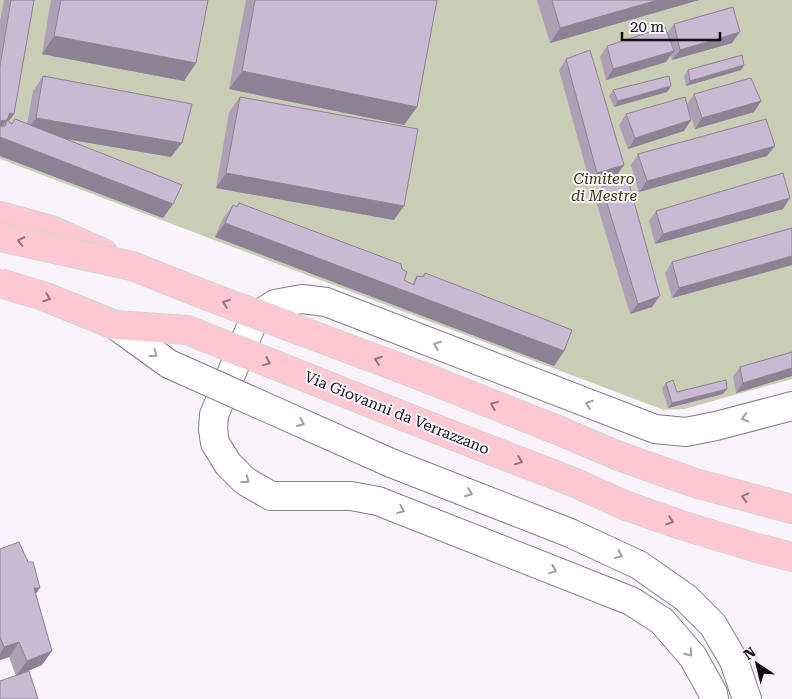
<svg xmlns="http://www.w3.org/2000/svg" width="792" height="699" font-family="'Roboto Serif',serif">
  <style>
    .green { fill: #c9cdb6 }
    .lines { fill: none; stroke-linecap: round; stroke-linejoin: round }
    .minor-casing { stroke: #827d85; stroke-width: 30 }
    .major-casing { stroke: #d4d4d4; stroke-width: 30 }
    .minor { stroke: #fff; stroke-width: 28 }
    .major { stroke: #fec8d2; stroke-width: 28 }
    .minor-bridge-casing { stroke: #827d85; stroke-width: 30; stroke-linecap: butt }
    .major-bridge-casing { stroke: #d4d4d4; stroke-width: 30; stroke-linecap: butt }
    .minor-bridge { stroke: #fff; stroke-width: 28 }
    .major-bridge { stroke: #fec8d2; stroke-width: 28 }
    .wall { fill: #ae9fb5 }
    .shaded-wall { fill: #8d8293 }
    .building { fill: #cab9d2; stroke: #8d8293 }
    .oneway { stroke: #93747b }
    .oneway2 { stroke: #9f9fa0 }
    .labels { text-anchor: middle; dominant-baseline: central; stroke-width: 4; stroke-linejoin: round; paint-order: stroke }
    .park-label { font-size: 15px; font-style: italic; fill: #343905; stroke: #f9f4fc }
    .street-label { font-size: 15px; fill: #100e11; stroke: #f9f4fc }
  </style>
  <rect width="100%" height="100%" fill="#f9f4fc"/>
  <polygon class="green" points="0,0 792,0 792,379 684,409 664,410 0,159"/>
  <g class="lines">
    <defs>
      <g id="minor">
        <polyline points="391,463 570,533 639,565 686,598 713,625 734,661 747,699"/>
        <polyline points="714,699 713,693 693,657 662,621 631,601 378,501 351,496 271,496 245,481 228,464 215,443 213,429 214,415 255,317 275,304 302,299 326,302 655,429 686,432 716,426 792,406"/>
      </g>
      <g id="major">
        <polyline points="0,216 51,230 103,253"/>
        <polyline points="424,377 560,431 616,455 695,483 792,509"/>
        <polyline points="408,418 573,482 624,505 681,525 757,548 792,557"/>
      </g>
    </defs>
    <use href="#minor" class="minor-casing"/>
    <use href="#major" class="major-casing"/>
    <use href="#minor" class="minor"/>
    <use href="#major" class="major"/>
    <defs>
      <polyline id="minor-bridge" points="115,325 169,364 391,463"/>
      <g id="major-bridge">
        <polyline points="0,237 132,266 200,293 424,377"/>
        <polyline points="0,283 43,296 115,325 187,330 408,418"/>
      </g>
    </defs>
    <use href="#minor-bridge" class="minor-bridge-casing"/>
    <use href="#major-bridge" class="major-bridge-casing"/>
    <use href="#minor-bridge" class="minor-bridge"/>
    <use href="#major-bridge" class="major-bridge"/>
  </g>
  <g class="wall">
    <polygon points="4,0 34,0 14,114 8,121 11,124 15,119 27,124 33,91 43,76 171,157 66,139 173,204 163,218 0,156 0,21"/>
    <polygon points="51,0 208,0 196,63 184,81 42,54"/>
    <polygon points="246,0 437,0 417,107 404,125 229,89"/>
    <polygon points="537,0 699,0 550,43"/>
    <polygon points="674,24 732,43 672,60 671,55 666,62 606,80 600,57 607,46 667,33"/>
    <polygon points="566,59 624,165 616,176 590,183 559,70"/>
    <polygon points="744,65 741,70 686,86 684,76 688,70"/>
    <polygon points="671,86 667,92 614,107 609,96 613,90"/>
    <polygon points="694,94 761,101 754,112 695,129 689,110 684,131 628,149 619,125 626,114 687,104"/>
    <polygon points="240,97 394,220 216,188 229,112"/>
    <polygon points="638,154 767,156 639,192 631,165"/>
    <polygon points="602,187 652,307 630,314 595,198"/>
    <polygon points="239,203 412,284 417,276 422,277 425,273 564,351 554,366 215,237 222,220 233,205 237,207"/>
    <polygon points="783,209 655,244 649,221 656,211"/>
    <polygon points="792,228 792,265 672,298 665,273 672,262"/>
    <polygon points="792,352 792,376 736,393 733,377 740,367"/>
    <polygon points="666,383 677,392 727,389 723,394 668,408 662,388"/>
    <polygon points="0,549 36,593 42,665 16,676 9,657 0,660"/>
  </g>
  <g class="shaded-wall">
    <polygon points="658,0 699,0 550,43 560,28"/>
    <polygon points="740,32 732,43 672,60 680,50"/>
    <polygon points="54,36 196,63 184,81 42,54"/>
    <polygon points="674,51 666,62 606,80 613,69"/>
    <polygon points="744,65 741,70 686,86 690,81"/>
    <polygon points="242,71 417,107 404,125 229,89"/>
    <polygon points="671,86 667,92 614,107 618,101"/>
    <polygon points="761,101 754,112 695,129 702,118"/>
    <polygon points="10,113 14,114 5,126 7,120 0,129 0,121"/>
    <polygon points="36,118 182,143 171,157 26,132"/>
    <polygon points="691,120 684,131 628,149 635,138"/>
    <polygon points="0,137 173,204 163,218 0,156"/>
    <polygon points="775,146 767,156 639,192 647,181"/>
    <polygon points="624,165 616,176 590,183 597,173"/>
    <polygon points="226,173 404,206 394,220 216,188"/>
    <polygon points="790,198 783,209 655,244 663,234"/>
    <polygon points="225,223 564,351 554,366 215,237"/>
    <polygon points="792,256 792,265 672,298 679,288"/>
    <polygon points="660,296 652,307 630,314 638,304"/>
    <polygon points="792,368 792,376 736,393 743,383"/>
    <polygon points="727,389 723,394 668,408 672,403"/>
    <polygon points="34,588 40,588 30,602"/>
    <polygon points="19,642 9,657 0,660 0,654 4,647"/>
    <polygon points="52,651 42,665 16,676 27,661"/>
  </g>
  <g class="building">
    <polygon points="11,0 34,0 14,114 10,113 7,120 0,121 0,66"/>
    <polygon points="61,0 208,0 196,63 54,36"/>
    <polygon points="255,0 437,0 417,107 242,71"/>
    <polygon points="552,0 658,0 560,28"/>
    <polygon points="733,7 740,32 680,50 674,24"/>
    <polygon points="665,27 674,51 613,69 607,46"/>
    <polygon points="590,50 624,165 597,173 566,59"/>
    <polygon points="742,55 744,65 690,81 688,70"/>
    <polygon points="43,76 192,104 182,143 36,118"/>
    <polygon points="669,76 671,86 618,101 613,90"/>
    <polygon points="751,78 761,101 702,118 694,94"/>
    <polygon points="240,97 418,129 404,206 226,173"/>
    <polygon points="685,97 691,120 635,138 626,114"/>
    <polygon points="15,119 182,185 173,204 0,137 0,126 5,126 7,120 12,124"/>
    <polygon points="766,119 775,146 647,181 638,154"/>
    <polygon points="783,173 790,198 663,234 656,211"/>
    <polygon points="628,180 660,296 638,304 602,187"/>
    <polygon points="239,203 401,264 402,269 407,272 404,280 414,285 417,276 423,277 425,273 572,330 564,351 225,223 233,205 237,207"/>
    <polygon points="792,228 792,256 679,288 672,262"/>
    <polygon points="792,352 792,368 743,383 740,367"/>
    <polygon points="673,380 677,392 726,380 727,389 672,403 666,383"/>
    <polygon points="19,542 28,562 33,562 40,588 34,588 52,651 27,661 19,642 4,647 0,637 0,549"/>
    <polygon points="29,671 38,699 0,699 0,681"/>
  </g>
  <defs><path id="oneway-chevron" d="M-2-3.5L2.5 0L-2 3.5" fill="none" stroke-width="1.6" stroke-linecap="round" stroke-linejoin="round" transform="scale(1.25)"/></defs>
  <g class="oneway">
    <use href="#oneway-chevron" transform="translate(21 241) rotate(-168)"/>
    <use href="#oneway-chevron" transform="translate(47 298) rotate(20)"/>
    <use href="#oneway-chevron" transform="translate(226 303) rotate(-160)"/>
    <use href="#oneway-chevron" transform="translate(378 360) rotate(-160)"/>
    <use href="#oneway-chevron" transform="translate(267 362) rotate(22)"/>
    <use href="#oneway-chevron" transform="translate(494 405) rotate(-158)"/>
    <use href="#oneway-chevron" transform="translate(519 461) rotate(21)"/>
    <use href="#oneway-chevron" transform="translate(745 497) rotate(-165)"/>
    <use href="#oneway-chevron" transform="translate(670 521) rotate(19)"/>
  </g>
  <g class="oneway2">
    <use href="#oneway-chevron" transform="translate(437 345) rotate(-159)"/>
    <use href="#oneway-chevron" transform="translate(154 354) rotate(36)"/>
    <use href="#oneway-chevron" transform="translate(589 404) rotate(-159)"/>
    <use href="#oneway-chevron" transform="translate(745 418) rotate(165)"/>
    <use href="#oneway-chevron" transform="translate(301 423) rotate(24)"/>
    <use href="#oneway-chevron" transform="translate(246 480) rotate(38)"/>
    <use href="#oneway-chevron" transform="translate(469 493) rotate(21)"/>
    <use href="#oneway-chevron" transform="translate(401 510) rotate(22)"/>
    <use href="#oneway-chevron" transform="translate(619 555) rotate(25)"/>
    <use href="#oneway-chevron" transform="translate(553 570) rotate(22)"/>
    <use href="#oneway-chevron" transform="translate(689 653) rotate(51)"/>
  </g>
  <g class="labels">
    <g class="park-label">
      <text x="604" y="179">Cimitero<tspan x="604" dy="17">di Mestre</tspan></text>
    </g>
    <g class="street-label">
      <text transform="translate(397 413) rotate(22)">Via Giovanni da Verrazzano</text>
    </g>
  </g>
  <g transform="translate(757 664) rotate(325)" stroke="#f9f4fc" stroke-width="4" paint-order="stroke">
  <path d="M0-4L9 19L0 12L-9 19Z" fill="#100e11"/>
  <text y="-8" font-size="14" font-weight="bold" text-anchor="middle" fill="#100e11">N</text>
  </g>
  <path d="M622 32v8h98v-8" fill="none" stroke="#100e11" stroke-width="2.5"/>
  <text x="630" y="32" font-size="15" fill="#100e11" stroke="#f9f4fc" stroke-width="4" paint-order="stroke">20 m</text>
</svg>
